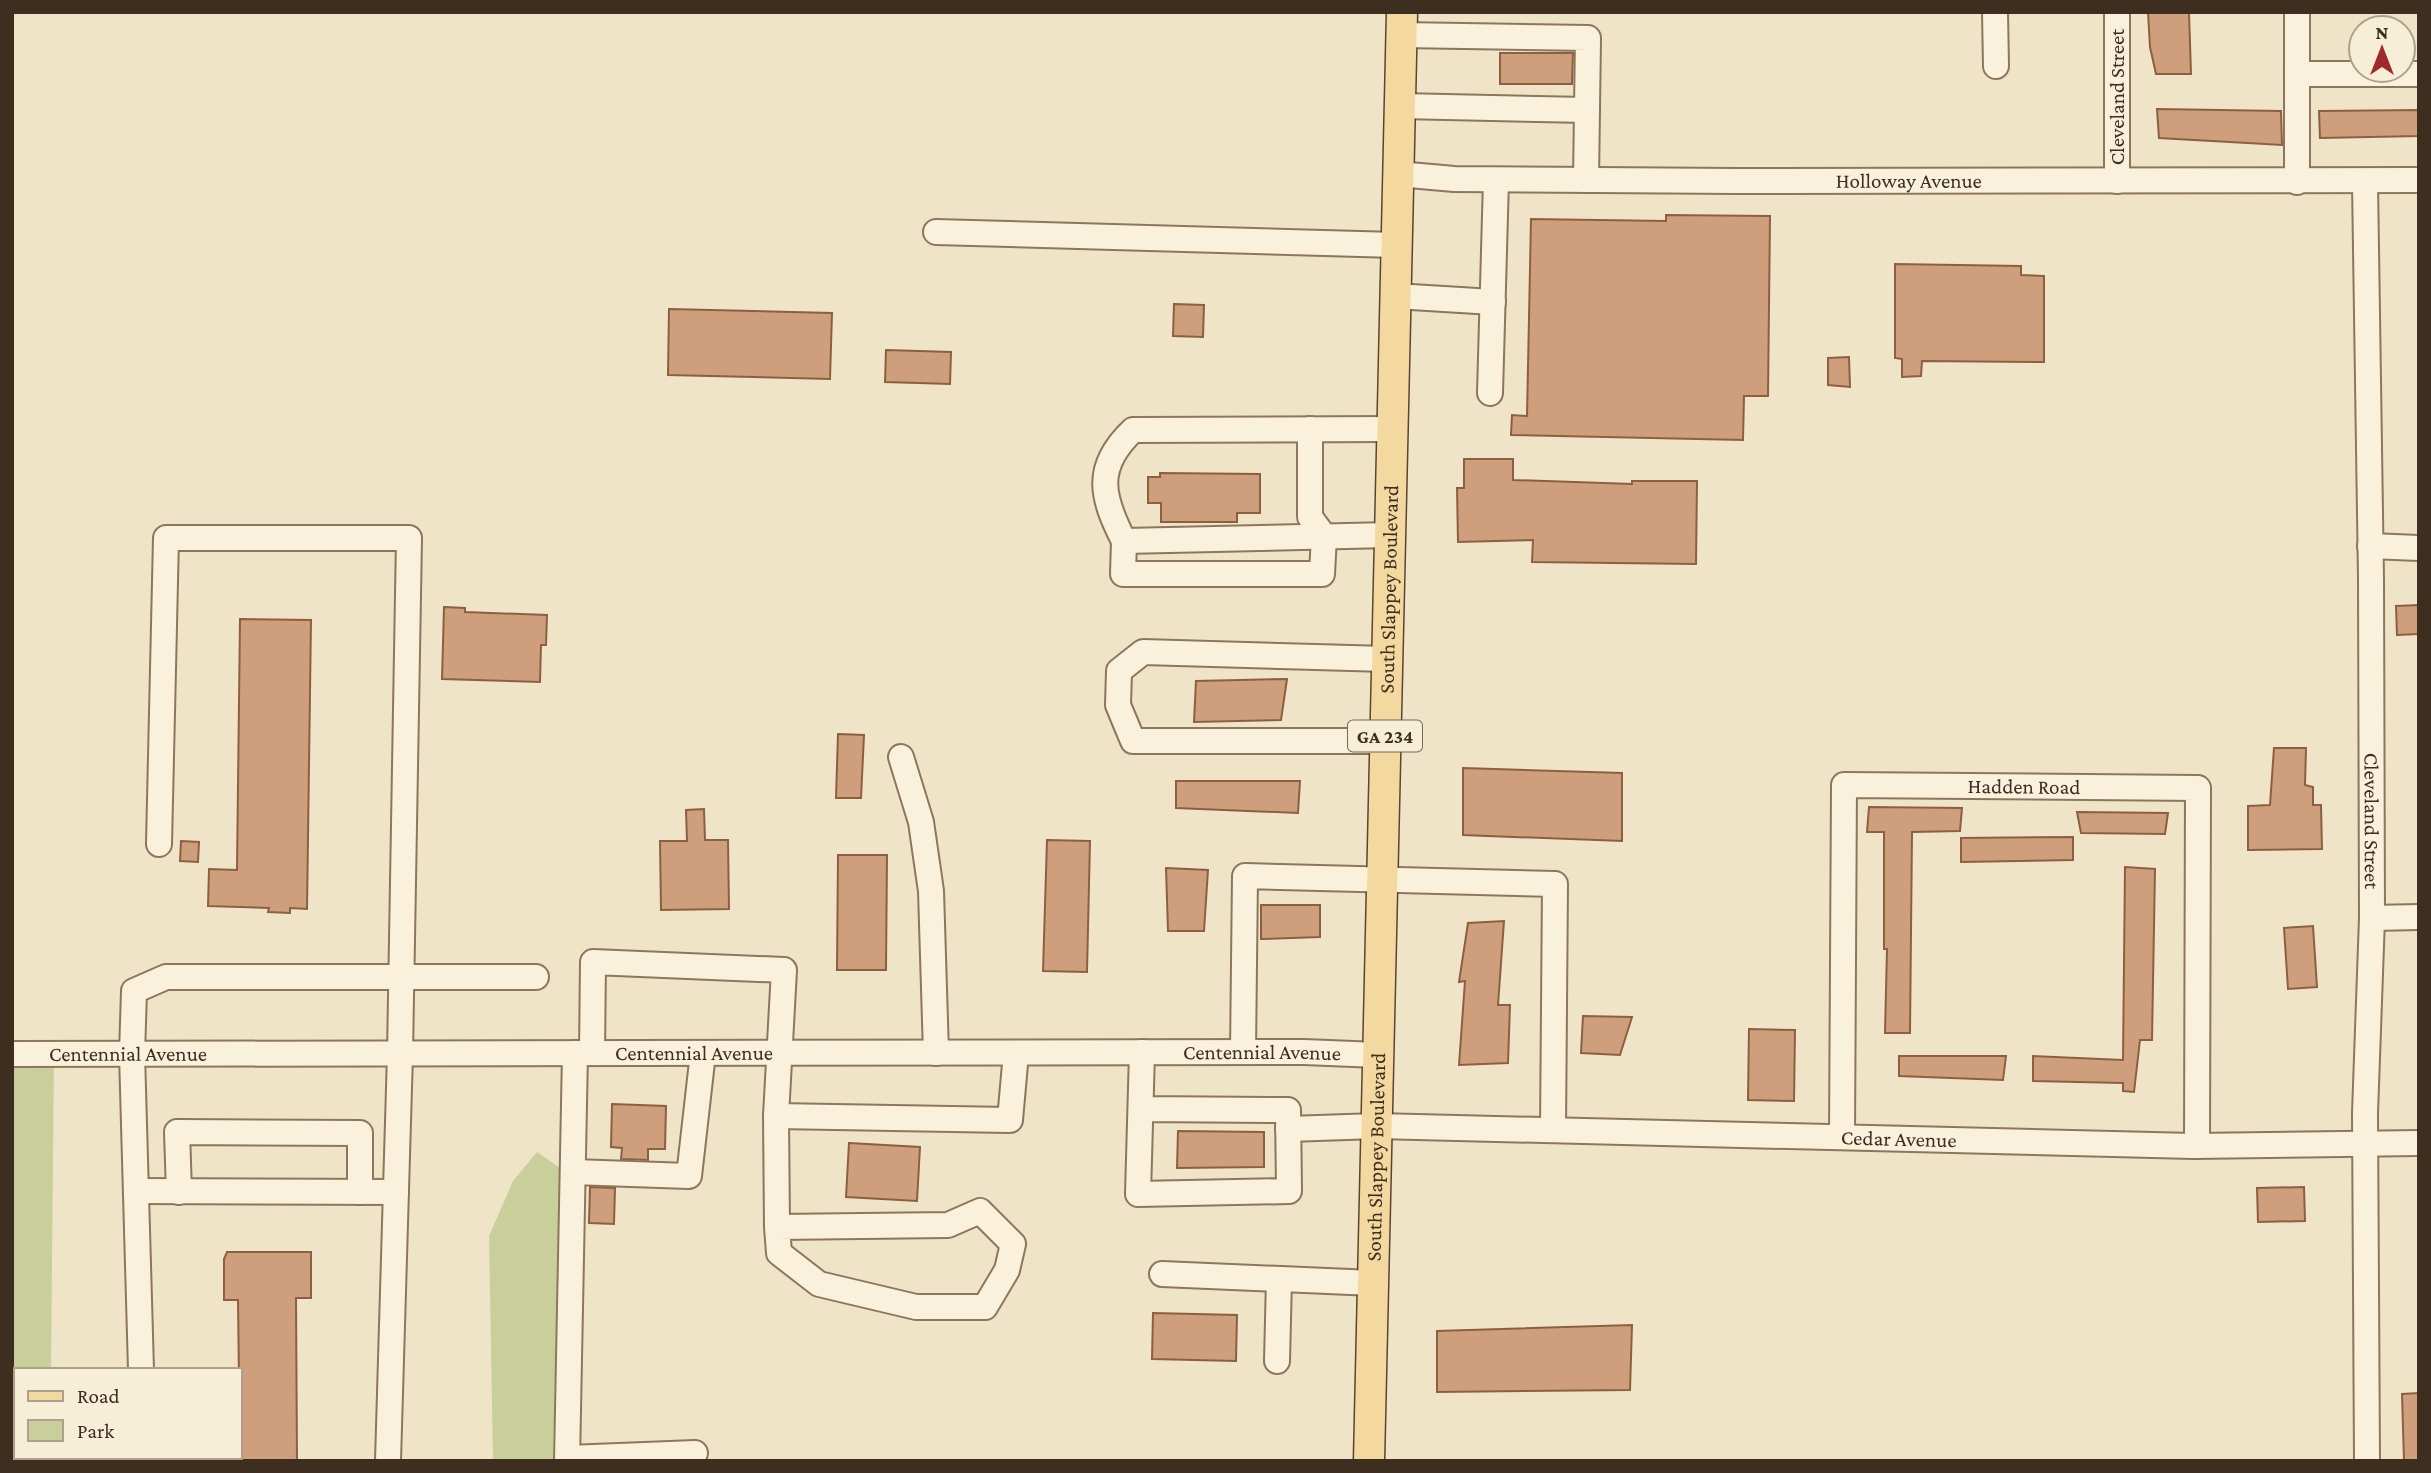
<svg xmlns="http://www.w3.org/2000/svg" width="2431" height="1473" font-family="'Crimson Pro',serif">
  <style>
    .green { fill: #c9cf9b }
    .building { fill: #cf9f7d; stroke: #8d5f41; stroke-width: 2 }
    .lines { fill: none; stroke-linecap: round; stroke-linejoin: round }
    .minor-casing { stroke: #8d765c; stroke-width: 28 }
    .major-casing { stroke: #5b4430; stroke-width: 33 }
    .minor { stroke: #faf1dc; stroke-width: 24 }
    .major { stroke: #f3d9a0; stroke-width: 30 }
    .labels { text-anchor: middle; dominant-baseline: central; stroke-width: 5; stroke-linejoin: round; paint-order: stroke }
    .shield { fill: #f7eed8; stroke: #756857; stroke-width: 2 }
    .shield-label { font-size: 19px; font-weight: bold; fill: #3d2e20 }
    .street-label { font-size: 21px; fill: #3d2e20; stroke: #f7eed8 }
  </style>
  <rect width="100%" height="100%" fill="#f0e4c8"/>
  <g class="green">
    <polygon points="12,1054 54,1054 51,1370 16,1370 16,1457 50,1457 50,1461 12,1461"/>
    <polygon points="537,1152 560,1168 553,1461 493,1461 489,1236 513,1181"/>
  </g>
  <g class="building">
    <polygon points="2148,12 2189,12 2191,74 2156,74 2150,47"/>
    <polygon points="1500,53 1573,53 1572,84 1500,84"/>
    <polygon points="2157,109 2281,111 2282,145 2159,138"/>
    <polygon points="2419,110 2419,136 2320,138 2319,111"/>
    <polygon points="1666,215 1770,216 1768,396 1744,396 1743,440 1511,435 1512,415 1527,416 1531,219 1666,221"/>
    <polygon points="1895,264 2021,266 2021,275 2044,276 2044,362 1922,361 1921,376 1902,377 1902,359 1895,358"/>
    <polygon points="1174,304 1204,305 1203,337 1173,336"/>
    <polygon points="669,309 832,313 830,379 668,375"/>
    <polygon points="886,350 951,352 950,384 885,382"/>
    <polygon points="1849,357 1850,387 1828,385 1828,358"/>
    <polygon points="1464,459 1513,459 1513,480 1632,484 1632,481 1697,481 1696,564 1532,562 1533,540 1458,542 1457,488 1464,488"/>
    <polygon points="1160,473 1260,474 1260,513 1237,513 1237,522 1161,522 1161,503 1148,503 1148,477 1160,477"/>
    <polygon points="2419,605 2419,634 2397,635 2396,606"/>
    <polygon points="444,607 465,608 465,612 547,615 546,645 541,645 540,682 442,679"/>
    <polygon points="240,619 311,620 307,909 290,908 290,913 268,912 269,908 208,906 209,869 237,870"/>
    <polygon points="1287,679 1281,720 1194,722 1196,681"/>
    <polygon points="838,734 864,735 861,798 836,798"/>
    <polygon points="2274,748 2306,748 2305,785 2313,787 2313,805 2321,805 2322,849 2248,850 2248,806 2270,805"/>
    <polygon points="1463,768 1622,773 1622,841 1463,835"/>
    <polygon points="1176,781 1300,781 1298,813 1176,808"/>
    <polygon points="1869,807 1962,808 1960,831 1912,832 1910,1033 1885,1033 1887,949 1884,949 1884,832 1867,832"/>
    <polygon points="704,809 705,840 728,840 729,909 661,910 660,841 687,841 686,810"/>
    <polygon points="2077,812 2168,813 2165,834 2081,833"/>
    <polygon points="2073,837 2073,860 1961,862 1961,838"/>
    <polygon points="1047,840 1090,841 1087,972 1043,971"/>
    <polygon points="181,841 199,842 198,862 180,861"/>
    <polygon points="838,855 887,855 886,970 837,970"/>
    <polygon points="2125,867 2155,869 2152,1040 2140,1040 2134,1092 2123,1091 2123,1083 2033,1081 2033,1056 2123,1060"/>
    <polygon points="1166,868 1208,870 1204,931 1168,931"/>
    <polygon points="1261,905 1320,905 1320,937 1261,939"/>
    <polygon points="1504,921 1498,1005 1510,1005 1508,1063 1459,1065 1465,981 1459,982 1468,923"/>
    <polygon points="2313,926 2317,987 2288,989 2284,928"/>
    <polygon points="1583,1016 1632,1017 1620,1055 1581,1053"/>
    <polygon points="1749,1029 1795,1030 1794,1101 1748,1100"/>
    <polygon points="1899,1056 2006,1056 2003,1080 1899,1076"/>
    <polygon points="612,1104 666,1106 665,1149 648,1149 648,1160 621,1159 622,1148 611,1147"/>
    <polygon points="1178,1131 1264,1132 1264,1167 1177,1168"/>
    <polygon points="849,1143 920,1147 917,1201 846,1197"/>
    <polygon points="590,1187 615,1188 614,1224 589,1223"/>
    <polygon points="2304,1187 2305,1221 2258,1222 2257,1188"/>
    <polygon points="227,1252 311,1252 311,1298 296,1298 297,1461 240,1461 238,1300 224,1300 224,1259"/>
    <polygon points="1153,1313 1237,1315 1236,1361 1152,1359"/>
    <polygon points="1632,1325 1630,1390 1437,1392 1437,1331"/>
    <polygon points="2419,1393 2419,1461 2404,1461 2402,1394"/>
  </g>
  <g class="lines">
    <defs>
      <g id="minor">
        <polyline points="1995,12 1996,66"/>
        <polyline points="2117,12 2117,181"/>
        <polyline points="2297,12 2297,182"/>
        <polyline points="1401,35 1588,38 1586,180"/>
        <polyline points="2297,74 2419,74"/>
        <polyline points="1400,106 1587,110"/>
        <path id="s1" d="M 1398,174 L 1454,179 L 1736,181 L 2419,180"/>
        <path id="s2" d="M 2365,182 L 2371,579 L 2372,918 L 2365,1113 L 2367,1461"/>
        <polyline points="936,232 1396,245"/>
        <polyline points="1395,296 1493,302"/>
        <polyline points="1490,393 1496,180"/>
        <path d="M 1390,535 L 1124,541 C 1101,496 1094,467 1133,430 L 1393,429"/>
        <polyline points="1124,541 1123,574 1322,574 1324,536 1310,517 1310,429"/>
        <polyline points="2370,546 2419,548"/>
        <polyline points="1385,741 1133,741 1118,705 1119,671 1143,652 1387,659"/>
        <polyline points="901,757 921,822 931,891 936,1053"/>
        <polyline points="159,844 166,538 409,538 400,1054 388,1461"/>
        <polyline points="2372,918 2419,917"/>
        <polyline points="1243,1052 1245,876 1555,884 1553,1130"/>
        <polyline points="592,1053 593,962 784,970 776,1116 1010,1120 1016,1053"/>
        <path id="s3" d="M 12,1054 L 1304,1052 L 1378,1055"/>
        <polyline points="1141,1109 1288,1110 1289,1191 1138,1194 1142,1052"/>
        <polyline points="776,1116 777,1227 948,1225 980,1211 1013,1244 1007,1270 985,1307 916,1307 819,1284 779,1253 777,1227"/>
        <path id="s4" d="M 1288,1129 L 1377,1126 L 2193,1146 L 2419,1143"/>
        <path id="s5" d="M 1842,1137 L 1844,785 L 2198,788 L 2197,1146"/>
        <polyline points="573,1172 689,1176 703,1053"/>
        <polyline points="136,1191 396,1192"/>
        <polyline points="179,1192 177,1132 360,1133 360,1192"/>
        <polyline points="1162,1274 1373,1283"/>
        <polyline points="1277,1361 1279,1279"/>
        <polyline points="141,1370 132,1054 134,991 166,977 536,977"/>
        <polyline points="143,1457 143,1461"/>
        <polyline points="568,1458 695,1453"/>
        <polyline points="567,1461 575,1053"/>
      </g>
      <g id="major">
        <path id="s6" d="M 1369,1461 L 1402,12"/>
      </g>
    </defs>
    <use href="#minor" class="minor-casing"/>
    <use href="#major" class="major-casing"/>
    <use href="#minor" class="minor"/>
    <use href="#major" class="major"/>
  </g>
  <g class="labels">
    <rect class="shield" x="1348" y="720.5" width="74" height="31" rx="5"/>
    <g class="shield-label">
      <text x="1385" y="736">GA 234</text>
    </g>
    <g class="street-label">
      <text transform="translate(2117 97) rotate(-90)">Cleveland Street</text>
      <text stroke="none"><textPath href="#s1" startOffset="511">Holloway Avenue</textPath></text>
      <text stroke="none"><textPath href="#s6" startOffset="872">South Slappey Boulevard</textPath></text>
      <text stroke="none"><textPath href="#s5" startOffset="532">Hadden Road</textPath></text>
      <text stroke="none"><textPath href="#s2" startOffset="639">Cleveland Street</textPath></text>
      <text stroke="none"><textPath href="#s3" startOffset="682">Centennial Avenue</textPath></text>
      <text stroke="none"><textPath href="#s3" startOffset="1250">Centennial Avenue</textPath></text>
      <text stroke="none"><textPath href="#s3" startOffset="116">Centennial Avenue</textPath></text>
      <text stroke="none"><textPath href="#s4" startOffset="611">Cedar Avenue</textPath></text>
      <text stroke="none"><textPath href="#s6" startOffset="304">South Slappey Boulevard</textPath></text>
    </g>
  </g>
  <rect width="2431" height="1473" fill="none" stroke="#3d2e20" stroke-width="28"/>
  <rect x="14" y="1368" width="228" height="91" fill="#f7eed8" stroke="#ada18e" stroke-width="2"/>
  <rect x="28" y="1391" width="35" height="10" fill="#f3d9a0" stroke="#ada18e" stroke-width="2"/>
  <text x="77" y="1403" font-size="21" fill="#3d2e20">Road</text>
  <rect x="28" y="1420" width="35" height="21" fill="#c9cf9b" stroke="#ada18e" stroke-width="2"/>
  <text x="77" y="1438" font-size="21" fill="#3d2e20">Park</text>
  <g transform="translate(2382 49)"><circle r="33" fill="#f7eed8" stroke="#ada18e" stroke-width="2"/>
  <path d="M0-5L12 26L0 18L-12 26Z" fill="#9e2a2b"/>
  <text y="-10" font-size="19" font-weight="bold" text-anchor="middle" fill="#3d2e20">N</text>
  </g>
</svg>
